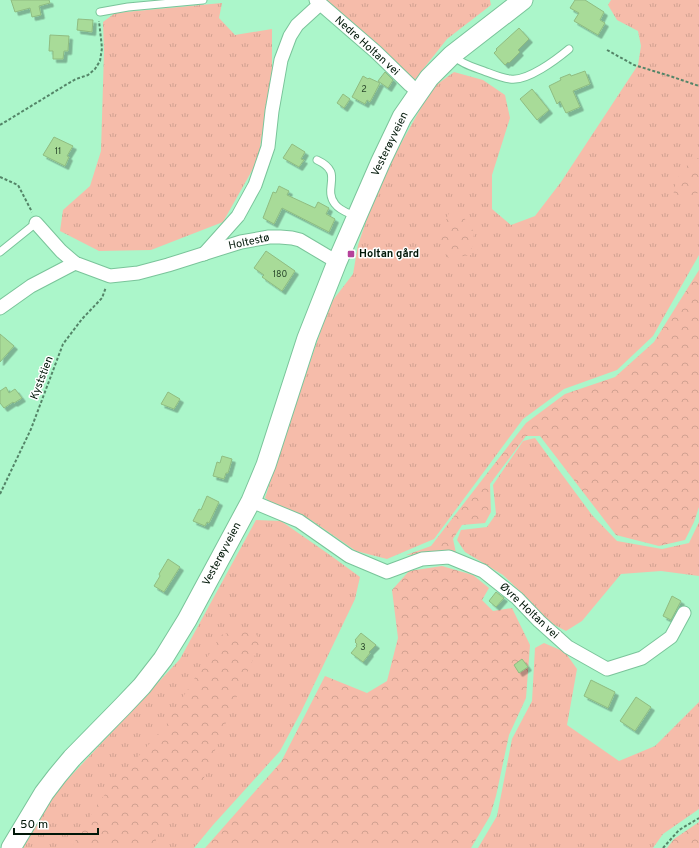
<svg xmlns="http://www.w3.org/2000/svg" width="699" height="848" font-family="Overpass,sans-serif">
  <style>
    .grass { fill: url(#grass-tufts) }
    .forest { fill: url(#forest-crowns) }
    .building { fill: #a8db98; stroke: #8fbc81; filter: url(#shadow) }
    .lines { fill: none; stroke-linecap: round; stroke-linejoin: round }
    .lane-casing { stroke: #7ac49a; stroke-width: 9 }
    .street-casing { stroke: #7ac49a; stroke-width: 15 }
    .secondary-casing { stroke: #7ac49a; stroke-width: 21 }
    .path { stroke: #548568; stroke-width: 2; stroke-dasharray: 3 2; stroke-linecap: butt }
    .lane { stroke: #fff; stroke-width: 7 }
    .street { stroke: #fff; stroke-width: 13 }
    .secondary { stroke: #fff; stroke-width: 19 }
    .poi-dot { fill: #b5419a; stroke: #fff; stroke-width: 1.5 }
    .labels { text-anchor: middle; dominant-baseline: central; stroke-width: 3; stroke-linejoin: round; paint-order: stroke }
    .number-label { font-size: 9px; fill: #2a482c }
    .street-label { font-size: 11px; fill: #001708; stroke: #fff }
    .poi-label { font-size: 11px; font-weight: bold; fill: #001708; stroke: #fff; text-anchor: start }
  </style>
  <defs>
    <pattern id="grass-tufts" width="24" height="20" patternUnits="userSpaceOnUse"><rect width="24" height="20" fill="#f6bcaa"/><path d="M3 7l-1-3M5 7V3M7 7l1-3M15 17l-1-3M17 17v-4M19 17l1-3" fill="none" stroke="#d1a191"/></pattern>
    <pattern id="forest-crowns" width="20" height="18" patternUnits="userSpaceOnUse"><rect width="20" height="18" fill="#f6bcaa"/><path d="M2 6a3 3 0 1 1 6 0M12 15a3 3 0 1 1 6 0" fill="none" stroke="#d1a191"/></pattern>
    <filter id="shadow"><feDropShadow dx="3.5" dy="3.5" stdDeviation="0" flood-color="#0004"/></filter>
  </defs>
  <rect width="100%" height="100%" fill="#abf6ca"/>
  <g class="grass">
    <polygon points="324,0 490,0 491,5 447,39 413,82"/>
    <polygon points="611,0 699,0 699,255 653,336 617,370 564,389 523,419 434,539 387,559 356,551 311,520 276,506 265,498 284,438 330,304 353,274 358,245 379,183 432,88 454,72 483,80 505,95 510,118 492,175 492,209 511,225 535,216 561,182 638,65 641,46 638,31 617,20 608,5"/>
    <polygon points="222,3 219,18 235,35 272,29 272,71 258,160 223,222 151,250 99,251 60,231 63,210 90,186 101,151 104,51 103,22 115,13"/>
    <polygon points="535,438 592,515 617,541 662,549 689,543 699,522 699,576 661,571 621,574 582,621 566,631 545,620 530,601 503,575 465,552 457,540 461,530 487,527 496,514 493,485 523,441"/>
    <polygon points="256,520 281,521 330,555 360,577 355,599 301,712 280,751 213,825 194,848 23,848 55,793 180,659"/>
    <polygon points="544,643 565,652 577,669 567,725 619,761 655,746 699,702 699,809 663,834 653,848 478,848 497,816 512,739 532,701 535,648"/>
  </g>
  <g class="forest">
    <polygon points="699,158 699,192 689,200 673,197 676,180 692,159"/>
    <polygon points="449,213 462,215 474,232 471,255 448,258 439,238"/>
    <polygon points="699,270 699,507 694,522 685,540 659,546 616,535 540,436 526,436 490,484 491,512 485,523 462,525 453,539 456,553 406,555 431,546 526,423 565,394 615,377 654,342"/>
    <polygon points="442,566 473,575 489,588 482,600 493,611 512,608 530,645 526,698 509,735 496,796 490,816 471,848 205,848 281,762 325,676 367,693 387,681 398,638 392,590 409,571"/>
    <polygon points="250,627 261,641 233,705 200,788 158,833 154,848 71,848 100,800 166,725 221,635"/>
    <polygon points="699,822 699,848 667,848 674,839"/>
  </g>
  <g class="building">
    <polygon points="11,0 49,0 50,3 39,6 41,15 32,17 30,8 15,12"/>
    <polygon points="575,0 585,0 604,12 600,20 605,23 598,35 574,21 579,13 570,8"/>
    <polygon points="78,19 93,20 92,32 77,30"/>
    <polygon points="519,28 529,39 518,50 520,52 509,63 508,62 505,65 494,53 497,50 496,49"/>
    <polygon points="50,35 69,36 68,51 64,51 63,59 53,59 53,51 49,51"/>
    <polygon points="585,71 590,84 573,91 580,107 566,113 560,101 557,104 549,86 561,80 560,78 570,74 571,76"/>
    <polygon points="385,72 393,80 388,88 378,81"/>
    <polygon points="363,76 368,79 369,78 380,83 370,102 367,100 365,104 352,97"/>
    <polygon points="532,89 549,110 537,120 520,99"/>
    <polygon points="343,94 350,99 344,108 337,103"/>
    <polygon points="54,137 73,146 67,156 69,157 65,166 43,155"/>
    <polygon points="292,144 305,152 301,159 304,160 299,167 283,158"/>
    <polygon points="279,186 289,191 287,195 315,208 318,202 329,208 326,214 335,219 329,232 282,208 274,224 263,218 273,192 276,193"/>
    <polygon points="266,251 295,271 282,291 262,277 264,275 254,268"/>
    <polygon points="0,334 14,346 0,362"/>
    <polygon points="6,387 9,393 15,389 22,398 14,403 13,402 4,408 0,403 0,391"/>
    <polygon points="168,392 180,399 174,409 161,404"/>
    <polygon points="222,456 232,459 228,473 226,473 224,479 213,476 217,462 220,463"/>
    <polygon points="207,496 219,502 209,523 207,522 205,526 193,521 199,509 201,510"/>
    <polygon points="168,559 180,567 164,592 154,586 160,576 159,574"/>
    <polygon points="496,592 504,598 496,607 489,601"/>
    <polygon points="672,596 681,601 671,620 663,616"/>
    <polygon points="361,633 376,645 369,652 370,653 363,662 351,653 357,646 356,646 357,644 355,642 356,641 355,640"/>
    <polygon points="522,659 528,667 519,673 514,665"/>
    <polygon points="591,680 615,692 608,708 584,696"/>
    <polygon points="636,697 651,707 635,731 620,721"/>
  </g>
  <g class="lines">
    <defs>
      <g id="lane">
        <polyline points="100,12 128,7 203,0"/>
        <path d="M 453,56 C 462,64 473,67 484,71 C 492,74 501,78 510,79 C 527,82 557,59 569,49"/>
        <path d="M 317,160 C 345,173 322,187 335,204 C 340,211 349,213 357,217"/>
        <polyline points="0,252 36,223"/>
      </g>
      <g id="street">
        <polyline points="316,0 376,52 410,85 419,93"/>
        <polyline points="36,223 61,251 75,263 110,276 138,273 168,265 241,242 269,237 280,237 292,238 300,240 337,262"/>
        <polyline points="204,254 238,216 255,185 268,147 272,111 281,60 290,36 297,25 320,4"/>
        <polyline points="0,308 31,286 75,263"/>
        <polyline points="251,501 299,521 349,556 387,572 422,559 449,557 483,571 517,598 539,621 568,647 607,669 642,658 671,637 684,613"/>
      </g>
      <polyline id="secondary" points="11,848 44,793 57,776 72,758 123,706 142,686 163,659 187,620 251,501 266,465 307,338 337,262 381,161 402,117 429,78 452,55 523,0"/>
    </defs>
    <use href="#lane" class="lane-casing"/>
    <use href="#street" class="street-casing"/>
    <use href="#secondary" class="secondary-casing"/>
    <g class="path">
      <polyline points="607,50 634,65 670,76 699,86"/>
      <polyline points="0,125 64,86 76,79 88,75 95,69 100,61 102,48 99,21"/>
      <polyline points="0,177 18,185 32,212"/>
      <polyline points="0,494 31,429 63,344 82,319 102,298 106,287"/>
      <polyline points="663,848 679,830 699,818"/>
    </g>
    <use href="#lane" class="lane"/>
    <use href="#street" class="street"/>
    <use href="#secondary" class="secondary"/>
  </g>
  <rect class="poi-dot" x="347" y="250" width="8" height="8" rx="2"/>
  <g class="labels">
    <g class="number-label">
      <text x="364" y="89">2</text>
      <text x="58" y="151">11</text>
      <text x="280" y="274">180</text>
      <text x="363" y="647">3</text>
    </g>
    <g class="street-label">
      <text transform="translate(367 46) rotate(42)">Nedre Holtan vei</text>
      <text transform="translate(390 144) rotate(-64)">Vesterøyveien</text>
      <text transform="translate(249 242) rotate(-12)">Holtestø</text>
      <text transform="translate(42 378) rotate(-69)">Kyststien</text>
      <text transform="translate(222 554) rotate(-62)">Vesterøyveien</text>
      <text transform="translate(529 611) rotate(43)">Øvre Holtan vei</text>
    </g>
    <g class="poi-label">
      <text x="359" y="254">Holtan gård</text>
    </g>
  </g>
  <path d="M14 828v6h84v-6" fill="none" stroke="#001708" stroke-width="2"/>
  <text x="20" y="828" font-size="12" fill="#001708" stroke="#ffffff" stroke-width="3" paint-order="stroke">50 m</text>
</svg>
